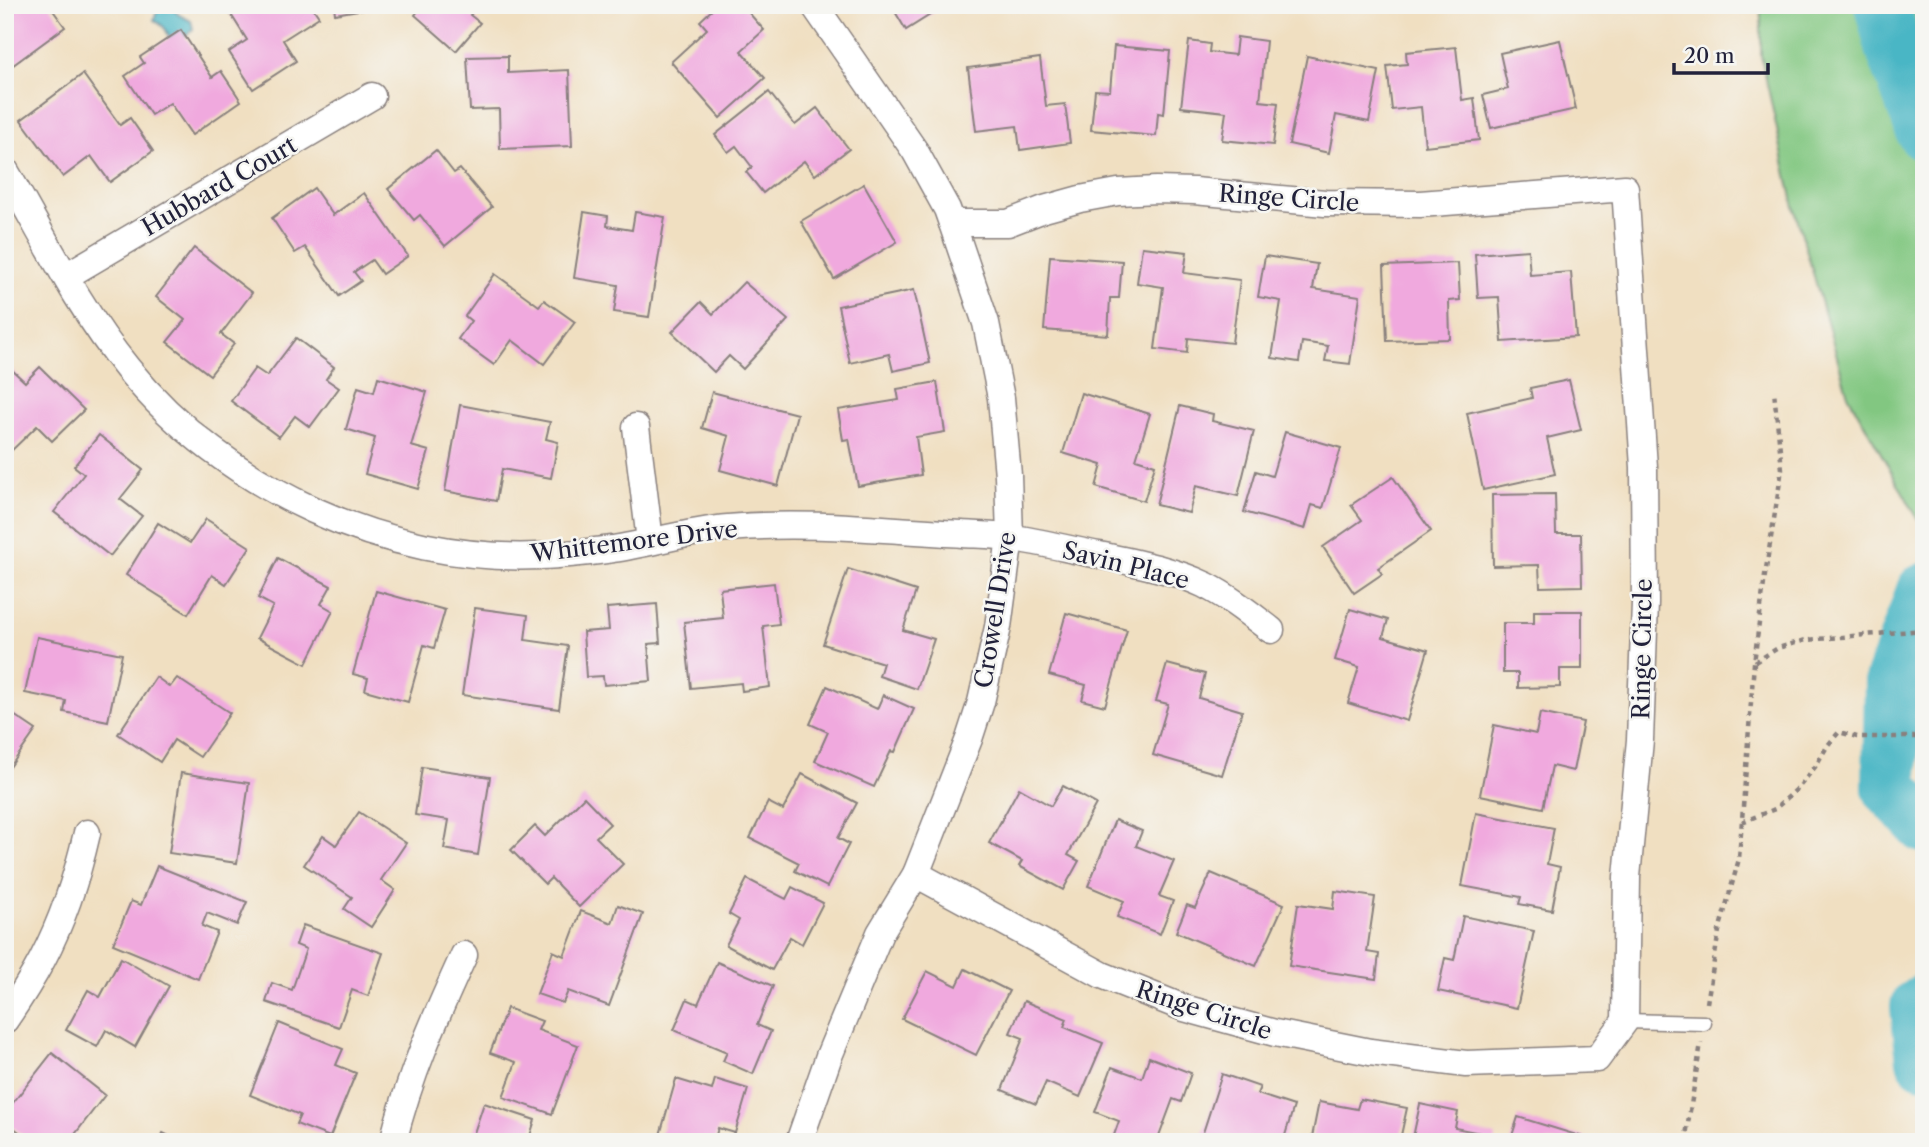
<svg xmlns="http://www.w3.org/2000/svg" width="1929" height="1147" font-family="'Libre Caslon Text',serif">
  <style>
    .green { fill: #82c781; stroke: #52745e; stroke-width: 2 }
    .water { fill: #49b6c5; stroke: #366c80; stroke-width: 2 }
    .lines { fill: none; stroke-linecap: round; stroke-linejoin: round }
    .river { stroke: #49b6c5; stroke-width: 56 }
    .building { fill: #f0a9de }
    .service-casing { stroke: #89807e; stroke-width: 17 }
    .minor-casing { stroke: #89807e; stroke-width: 29 }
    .path { stroke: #89807e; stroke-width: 4.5; stroke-dasharray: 5 5; stroke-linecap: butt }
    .service { stroke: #fff; stroke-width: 14 }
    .minor { stroke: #fff; stroke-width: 26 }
    .labels { text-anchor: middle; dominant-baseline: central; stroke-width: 5; stroke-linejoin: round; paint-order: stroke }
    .street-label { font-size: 24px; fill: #22223b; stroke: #f6f6f2 }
  </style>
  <rect width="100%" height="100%" fill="#f6f6f2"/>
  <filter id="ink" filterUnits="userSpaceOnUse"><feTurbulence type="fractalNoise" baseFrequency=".0143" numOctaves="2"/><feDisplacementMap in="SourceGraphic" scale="14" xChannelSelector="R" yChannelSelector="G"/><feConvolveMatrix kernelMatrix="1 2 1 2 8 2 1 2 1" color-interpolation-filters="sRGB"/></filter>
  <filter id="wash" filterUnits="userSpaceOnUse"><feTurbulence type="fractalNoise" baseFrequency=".00686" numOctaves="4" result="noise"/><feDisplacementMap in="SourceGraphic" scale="28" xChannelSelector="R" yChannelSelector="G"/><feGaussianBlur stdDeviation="1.57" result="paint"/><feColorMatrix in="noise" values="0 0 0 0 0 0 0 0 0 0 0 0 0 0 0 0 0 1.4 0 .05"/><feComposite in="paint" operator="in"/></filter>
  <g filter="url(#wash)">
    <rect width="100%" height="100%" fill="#f0dfc1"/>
    <polygon class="green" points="1761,5 1924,5 1924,523 1918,519 1848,395 1793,203 1761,56"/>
    <path class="water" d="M 159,5 L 171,5 L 179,15 L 191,21 L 193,29 L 185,36 L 169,38 C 167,28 162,25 154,20 Z"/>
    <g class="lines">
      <g class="river">
        <polyline points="1882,5 1893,47 1924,132"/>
        <polyline points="1924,591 1892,681 1890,788 1924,825"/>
        <polyline points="1924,1002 1918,1007 1924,1060"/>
      </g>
    </g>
    <g id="blocks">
      <g class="building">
        <polygon points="5,5 49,5 65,27 5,71"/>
        <polygon points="225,5 311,5 319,17 283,40 296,61 253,89 229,52 247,40"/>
        <polygon points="334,5 374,5 375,7 335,14"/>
        <polygon points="423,5 479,5 470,15 480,23 456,51 415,15"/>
        <polygon points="717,5 742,5 764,30 741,51 765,78 720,118 671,62 707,29 700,21"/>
        <polygon points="891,5 946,5 906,30"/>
        <polygon points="181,30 212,77 221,71 241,101 192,135 170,103 151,115 125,76 144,63 140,57"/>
        <polygon points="1237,37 1266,41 1260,101 1278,103 1273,145 1222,140 1226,112 1181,107 1189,41 1210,44 1209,52 1235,55"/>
        <polygon points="1560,40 1576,109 1491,128 1483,95 1508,89 1500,53"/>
        <polygon points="1114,46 1170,51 1164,114 1158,113 1156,136 1091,130 1095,90 1110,91"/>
        <polygon points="1456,47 1462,100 1474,98 1479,140 1425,146 1421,107 1392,110 1387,66 1407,64 1406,52"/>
        <polygon points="508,56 508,73 569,70 572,146 500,149 499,109 470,110 467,57"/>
        <polygon points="1307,56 1379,71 1369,122 1336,115 1329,153 1289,144"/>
        <polygon points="1040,58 1046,106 1065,104 1070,143 1020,150 1017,126 976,131 968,68"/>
        <polygon points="83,74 120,125 130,118 153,151 110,182 91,156 63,177 21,120"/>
        <polygon points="769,92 795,125 817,108 849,149 815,175 804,161 763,193 746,172 752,167 736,146 728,152 715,135"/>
        <polygon points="436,150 454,173 460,169 492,207 445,246 420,215 414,220 388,189"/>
        <polygon points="864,184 897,242 834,279 801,221"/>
        <polygon points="314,188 333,215 364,193 408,256 382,274 372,260 354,272 361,281 339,296 305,247 295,253 272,218"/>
        <polygon points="584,212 608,216 607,226 632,230 635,212 665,217 649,317 614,312 618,285 574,278"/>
        <polygon points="1142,247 1187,252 1184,273 1240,280 1232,343 1188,338 1187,353 1155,349 1163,287 1137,283"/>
        <polygon points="194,248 252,293 221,334 234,344 210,375 167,342 185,320 156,297"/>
        <polygon points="1528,250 1530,275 1571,272 1576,337 1502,342 1499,297 1478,298 1475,254"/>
        <polygon points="1050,256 1122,261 1119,298 1110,298 1108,335 1044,330"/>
        <polygon points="1265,256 1317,264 1313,289 1360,296 1350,364 1325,361 1328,346 1302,342 1299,362 1272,358 1281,301 1258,297"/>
        <polygon points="1458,263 1460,300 1449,301 1450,339 1387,341 1384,266"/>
        <polygon points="495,274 539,306 544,300 575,322 544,364 512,340 494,365 458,339 471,321 465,316"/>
        <polygon points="744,282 788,320 743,369 729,356 714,372 672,332 701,302 713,314"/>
        <polygon points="914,290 930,363 893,371 889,354 850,363 838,306"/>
        <polygon points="296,338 334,367 326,379 339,388 310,427 295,416 279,437 231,401 255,368 267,376"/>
        <polygon points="40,367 84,410 52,441 37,426 5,457 5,375 11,369 25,382"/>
        <polygon points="378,377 427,392 411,446 429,451 418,489 365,474 375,438 346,429 358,387 374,392"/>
        <polygon points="1569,380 1581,430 1547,438 1555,474 1483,490 1467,413 1532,398 1530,388"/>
        <polygon points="937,382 945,432 916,437 921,475 858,486 849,439 843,440 838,410 899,400 897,389"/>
        <polygon points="712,392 797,414 778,486 720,470 729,436 702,428"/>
        <polygon points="1081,393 1150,414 1136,459 1155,465 1144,501 1096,487 1102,465 1063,453"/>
        <polygon points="460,405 550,422 546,439 558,442 551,478 502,469 496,501 445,491"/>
        <polygon points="1180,406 1213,414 1212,421 1254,431 1238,496 1196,486 1189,513 1156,505"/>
        <polygon points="1285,432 1341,448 1323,508 1312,505 1305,529 1244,512 1256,471 1272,476"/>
        <polygon points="99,435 143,470 120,499 142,516 110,556 54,512 84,474 74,466"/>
        <polygon points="1393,477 1431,531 1378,568 1382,574 1354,593 1323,547 1362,520 1351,505"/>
        <polygon points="1555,494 1556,534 1581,534 1582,586 1540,587 1539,565 1493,566 1492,495"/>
        <polygon points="206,519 250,547 226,584 212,575 188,614 126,575 158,523 190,543"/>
        <polygon points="278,558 331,586 321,604 333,611 306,664 257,638 273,606 258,598"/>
        <polygon points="848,569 916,591 903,630 934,639 917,689 879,676 883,663 823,644"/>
        <polygon points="774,583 779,624 763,626 770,687 742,691 741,683 691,688 684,622 723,618 720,589"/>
        <polygon points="376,591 445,610 434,648 424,645 408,702 365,690 368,678 353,674"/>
        <polygon points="657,604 660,643 648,644 651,681 604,685 603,676 586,677 583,632 609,630 607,608"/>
        <polygon points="475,608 528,615 525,640 568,646 559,709 462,695"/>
        <polygon points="1350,609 1388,620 1383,637 1428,650 1407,721 1348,703 1359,667 1335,660"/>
        <polygon points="1534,611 1582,611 1582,669 1560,669 1560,687 1518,688 1518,673 1503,673 1503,623 1534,623"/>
        <polygon points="1066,613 1127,630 1105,706 1082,700 1086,685 1049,675"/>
        <polygon points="37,637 122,654 108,721 64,712 66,701 25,693"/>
        <polygon points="1167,664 1205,674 1199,698 1242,711 1222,775 1153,755 1168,704 1156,701"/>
        <polygon points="156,677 170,687 177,678 230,713 200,757 174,740 160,762 118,734"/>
        <polygon points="827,686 877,709 883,695 914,709 895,752 891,751 874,787 815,761 828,732 810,724"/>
        <polygon points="5,709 36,730 5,774"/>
        <polygon points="1540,713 1583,722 1573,771 1552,766 1543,808 1480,795 1494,725 1536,734"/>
        <polygon points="422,767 490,777 478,855 444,849 449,820 415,815"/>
        <polygon points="181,773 249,783 237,863 169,853"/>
        <polygon points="802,774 857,803 838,838 849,844 827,887 795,871 799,863 750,838 768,802 783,810"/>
        <polygon points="1063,786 1096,804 1068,855 1079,861 1063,890 1019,866 1022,861 989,843 1019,788 1051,806"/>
        <polygon points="584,797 610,824 596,837 623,864 579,907 551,878 545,884 511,850 535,826 545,836"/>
        <polygon points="359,812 406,843 381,880 395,890 371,927 344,909 352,897 304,865 323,836 336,845"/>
        <polygon points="1476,813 1554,828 1547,864 1560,867 1552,910 1519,904 1521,897 1462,886"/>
        <polygon points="1115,820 1142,831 1136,846 1174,861 1159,896 1173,901 1160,934 1117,917 1124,901 1088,886"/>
        <polygon points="157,866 247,902 237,925 207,913 202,926 217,932 198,979 113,944 131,901 141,905"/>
        <polygon points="1211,873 1284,904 1256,966 1176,932 1187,905 1195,908"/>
        <polygon points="747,879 786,899 792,887 823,903 802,944 790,937 772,970 726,945 739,920 729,914"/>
        <polygon points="1335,891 1375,897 1367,952 1379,954 1376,979 1289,966 1298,904 1333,909"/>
        <polygon points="618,905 643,914 609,1006 568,991 563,1003 537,994 553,951 564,956 581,911 612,923"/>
        <polygon points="1463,916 1534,931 1517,1008 1438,991 1445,958 1454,960"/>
        <polygon points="303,925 383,953 368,996 352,990 339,1027 266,1002 272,983 292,990 306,949 296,945"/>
        <polygon points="121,958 169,986 135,1047 106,1030 97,1047 66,1030 88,990 100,997"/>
        <polygon points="717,962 773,986 757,1025 771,1031 753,1074 723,1061 727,1052 674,1030 687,999 698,1004"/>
        <polygon points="965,969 1009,991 976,1055 902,1019 927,971 957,986"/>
        <polygon points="1024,1001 1067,1019 1064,1027 1103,1043 1080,1097 1046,1082 1036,1104 1002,1090 1023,1038 1010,1033"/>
        <polygon points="507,1008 542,1021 538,1030 578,1045 552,1114 503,1097 516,1062 490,1053"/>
        <polygon points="279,1023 343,1049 336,1065 356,1073 330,1137 296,1124 300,1115 250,1095"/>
        <polygon points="52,1053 105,1095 69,1142 32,1142 5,1121 5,1113"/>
        <polygon points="1149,1057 1191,1073 1181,1102 1173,1099 1157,1142 1123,1142 1113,1138 1119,1121 1095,1112 1112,1067 1142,1078"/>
        <polygon points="1222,1074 1260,1087 1257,1094 1294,1106 1283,1142 1200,1142"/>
        <polygon points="676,1079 712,1090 715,1079 748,1089 735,1133 718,1128 714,1142 658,1142"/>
        <polygon points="1360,1099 1407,1108 1400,1140 1391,1137 1391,1142 1311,1142 1319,1102 1357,1109"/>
        <polygon points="484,1103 535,1120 528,1142 471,1142"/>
        <polygon points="1420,1104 1458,1112 1455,1128 1496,1136 1495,1142 1412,1142"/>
        <polygon points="1518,1117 1596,1141 1596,1142 1510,1142"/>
        <polygon points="163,1133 181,1142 159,1142"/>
      </g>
    </g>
  </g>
  <g filter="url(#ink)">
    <use href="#blocks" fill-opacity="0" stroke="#89807e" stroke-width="2"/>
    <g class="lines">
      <defs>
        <polyline id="service" points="1625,1021 1704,1023"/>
        <g id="minor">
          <path d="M 5,170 C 44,237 79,309 128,369 C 224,488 387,563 540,556 C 564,555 590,552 613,549 C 652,543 689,531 728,528 C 806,521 885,530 962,534 C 979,535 997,535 1013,538 C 1042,542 1071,550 1099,555 C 1135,563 1171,569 1205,585 C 1229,597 1250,614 1271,630"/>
          <polyline points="66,276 372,96"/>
          <polyline points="636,427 650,541"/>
          <polyline points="916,874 1102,975 1184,1008 1275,1033 1370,1052 1466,1064 1597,1059 1625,1021 1627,877 1640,740 1645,603 1644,467 1625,188 1420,204 1325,203 1194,191 1156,190 1118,192 1080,199 1044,209 1008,223 952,223"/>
          <path d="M 5,1020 C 18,1001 31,981 42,960 C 63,920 77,877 87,833"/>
          <path d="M 393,1142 C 409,1076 436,1016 464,955"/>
          <polyline points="799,1142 829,1056 880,933 916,874 969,739 981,702 998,627 1010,537 1008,475 1001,398 986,323 952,223 947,209 915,151 814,5"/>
        </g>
      </defs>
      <use href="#service" class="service-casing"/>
      <use href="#minor" class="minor-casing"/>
      <g class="path">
        <polyline points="1755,662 1778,648 1806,640 1924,630"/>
        <polyline points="1742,822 1775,809 1799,787 1815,767 1828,745 1839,732 1857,737 1918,737 1924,735"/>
        <polyline points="1707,1003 1719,931 1739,859 1754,663 1765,575 1782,469 1774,391"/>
        <polyline points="1685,1142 1701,1043"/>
      </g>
      <use href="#service" class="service"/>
      <use href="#minor" class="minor"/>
    </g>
  </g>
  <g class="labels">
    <g class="street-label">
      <text transform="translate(219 186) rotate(-30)">Hubbard Court</text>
      <text transform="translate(1289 198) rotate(4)">Ringe Circle</text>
      <text transform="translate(634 541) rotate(-7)">Whittemore Drive</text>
      <text transform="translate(1126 565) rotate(14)">Savin Place</text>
      <text transform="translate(995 610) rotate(-81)">Crowell Drive</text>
      <text transform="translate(1642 649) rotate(-89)">Ringe Circle</text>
      <text transform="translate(1204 1010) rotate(18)">Ringe Circle</text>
    </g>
  </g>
  <rect width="1929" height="1147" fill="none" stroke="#f6f6f2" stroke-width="28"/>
  <path d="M1674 63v10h94v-10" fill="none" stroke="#22223b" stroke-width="3.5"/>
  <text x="1684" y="63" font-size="21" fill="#22223b" stroke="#f6f6f2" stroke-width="5" paint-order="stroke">20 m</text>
</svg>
